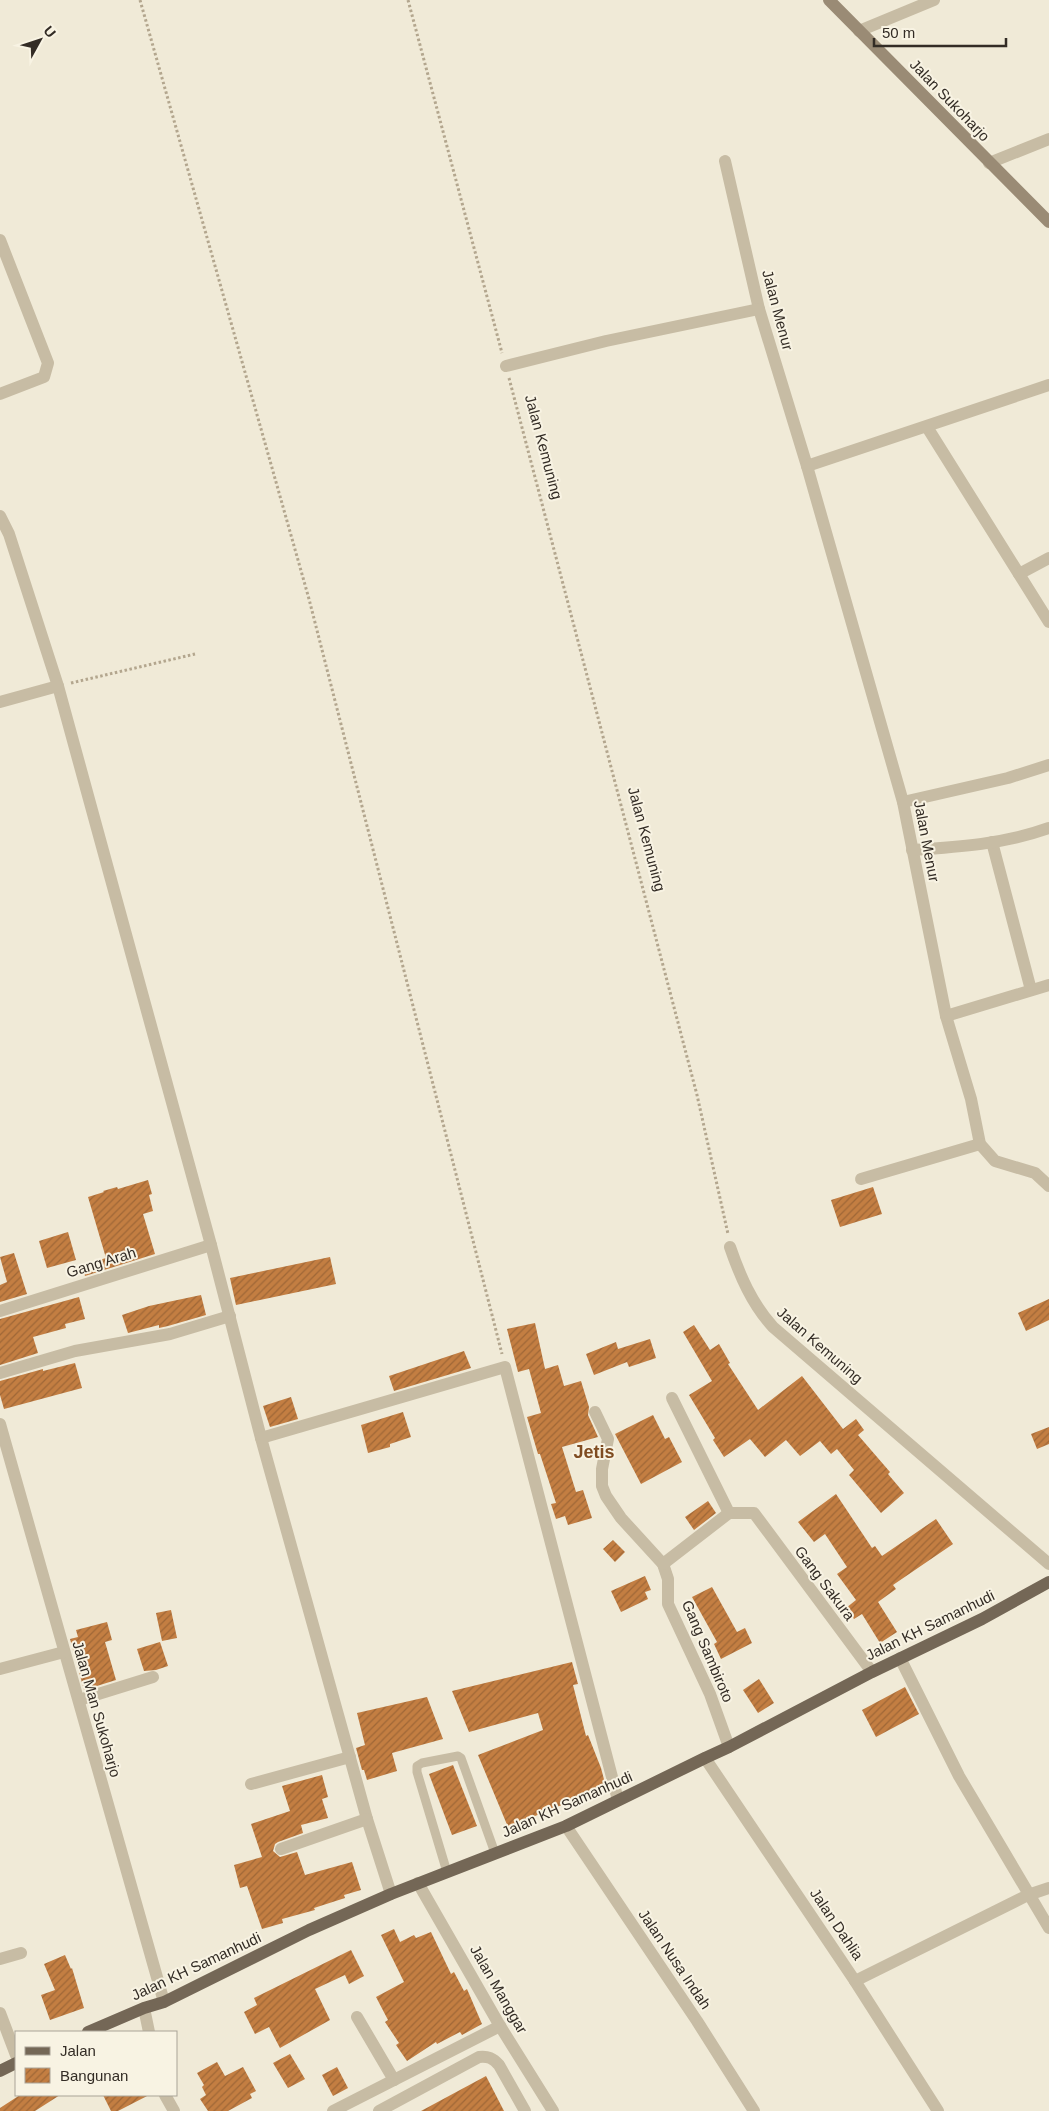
<svg xmlns="http://www.w3.org/2000/svg" width="1049" height="2111" font-family="Arial,sans-serif">
  <style>
    .building { fill: url(#building-hatch) }
    .lines { fill: none; stroke-linecap: round; stroke-linejoin: round }
    .path { stroke: #b3a68e; stroke-width: 3; stroke-dasharray: 2.5 2.5; stroke-linecap: butt }
    .lane { stroke: #c7bca4; stroke-width: 9 }
    .street { stroke: #c7bca4; stroke-width: 12 }
    .secondary { stroke: #9a8b75; stroke-width: 12 }
    .primary { stroke: #746756; stroke-width: 12 }
    .labels { text-anchor: middle; dominant-baseline: central; stroke-width: 4; stroke-linejoin: round; paint-order: stroke }
    .street-label { font-size: 15px; fill: #332c25; stroke: #f8f3e3 }
    .quarter-label { font-size: 18px; font-weight: bold; fill: #7f4c21; stroke: #f8f3e3 }
  </style>
  <defs>
    <pattern id="building-hatch" width="6" height="6" patternUnits="userSpaceOnUse" patternTransform="scale(1.25)"><rect width="6" height="6" fill="#c37e42"/><path d="M-1 1l2-2M0 6l6-6M5 7l2-2" fill="none" stroke="#9f6737"/></pattern>
  </defs>
  <rect width="100%" height="100%" fill="#f0ead7"/>
  <g class="building">
    <polygon points="148,1180 152,1194 149,1195 153,1211 143,1214 155,1254 85,1276 82,1265 106,1258 88,1197 104,1192 103,1191 117,1187 118,1189"/>
    <polygon points="873,1187 882,1214 840,1227 831,1200"/>
    <polygon points="68,1232 76,1260 47,1268 39,1241"/>
    <polygon points="14,1253 27,1294 0,1302 0,1285 7,1282 0,1257"/>
    <polygon points="330,1257 336,1284 236,1305 230,1278"/>
    <polygon points="201,1295 206,1315 168,1326 159,1328 159,1325 128,1333 122,1315 149,1306"/>
    <polygon points="79,1297 85,1319 65,1324 66,1328 33,1337 38,1353 0,1365 0,1319"/>
    <polygon points="1049,1299 1049,1320 1026,1331 1018,1313"/>
    <polygon points="535,1323 545,1369 558,1365 564,1386 581,1381 589,1407 588,1415 598,1437 562,1447 576,1492 583,1490 592,1518 568,1525 565,1516 556,1519 551,1504 556,1503 540,1454 538,1454 527,1417 541,1413 529,1369 518,1372 507,1329"/>
    <polygon points="694,1325 710,1350 719,1344 730,1363 728,1364 758,1410 802,1376 843,1429 856,1419 864,1430 858,1435 890,1472 888,1474 904,1493 881,1513 849,1475 854,1470 837,1449 831,1454 820,1441 800,1456 786,1440 765,1457 750,1439 724,1457 713,1440 715,1438 689,1395 712,1381 683,1332"/>
    <polygon points="650,1339 656,1358 629,1367 627,1362 594,1375 586,1354 616,1342 618,1349"/>
    <polygon points="464,1351 471,1368 394,1391 389,1376"/>
    <polygon points="75,1363 82,1388 4,1409 0,1395 0,1381 43,1369 43,1371"/>
    <polygon points="291,1397 298,1419 270,1427 263,1406"/>
    <polygon points="403,1412 411,1437 390,1444 390,1447 368,1453 361,1425"/>
    <polygon points="653,1415 665,1439 669,1437 682,1462 641,1484 615,1434"/>
    <polygon points="1049,1427 1049,1444 1037,1449 1031,1434"/>
    <polygon points="836,1494 872,1548 875,1546 882,1556 936,1519 953,1544 893,1585 896,1589 878,1602 897,1632 880,1643 862,1614 854,1619 846,1608 856,1600 837,1574 847,1567 825,1534 814,1542 798,1522"/>
    <polygon points="708,1501 716,1513 694,1530 685,1517"/>
    <polygon points="613,1540 625,1552 615,1562 603,1549"/>
    <polygon points="645,1576 651,1590 645,1592 648,1599 621,1612 611,1591"/>
    <polygon points="712,1587 737,1632 745,1628 752,1643 721,1659 714,1644 717,1642 692,1597"/>
    <polygon points="171,1610 177,1638 162,1641 156,1613"/>
    <polygon points="107,1622 112,1640 105,1642 116,1680 84,1690 70,1639 78,1637 76,1630"/>
    <polygon points="160,1642 168,1666 156,1670 144,1671 137,1649"/>
    <polygon points="572,1662 578,1684 573,1685 586,1736 588,1735 601,1768 606,1787 508,1827 478,1755 543,1730 538,1713 469,1732 452,1691"/>
    <polygon points="759,1679 774,1703 758,1713 743,1690"/>
    <polygon points="905,1687 919,1714 876,1737 862,1710"/>
    <polygon points="427,1697 443,1739 392,1753 397,1771 367,1780 364,1770 362,1770 356,1748 365,1745 357,1713"/>
    <polygon points="453,1765 477,1826 452,1835 429,1774"/>
    <polygon points="322,1775 328,1797 322,1799 328,1818 301,1825 303,1833 278,1842 275,1844 273,1851 280,1857 297,1852 305,1875 352,1862 361,1890 344,1895 345,1898 314,1908 315,1910 282,1919 283,1923 262,1929 247,1886 240,1888 234,1865 262,1857 251,1824 290,1811 282,1786"/>
    <polygon points="394,1929 400,1942 414,1935 416,1938 431,1932 451,1974 454,1972 464,1991 467,1989 482,2024 462,2035 460,2032 437,2044 436,2042 407,2061 396,2045 399,2043 385,2022 388,2020 376,1997 404,1982 381,1935"/>
    <polygon points="351,1950 364,1976 349,1984 345,1975 315,1989 330,2020 280,2048 269,2027 255,2034 244,2012 257,2005 254,1998"/>
    <polygon points="65,1955 71,1969 72,1968 84,2008 50,2020 41,1995 55,1990 44,1964"/>
    <polygon points="290,2054 305,2079 288,2088 273,2063"/>
    <polygon points="217,2062 225,2076 243,2067 256,2091 250,2094 252,2098 228,2111 208,2111 200,2099 206,2095 202,2087 204,2085 197,2073"/>
    <polygon points="337,2067 348,2088 333,2096 322,2075"/>
    <polygon points="486,2076 504,2111 421,2111"/>
    <polygon points="20,2095 60,2095 35,2111 0,2111 0,2108"/>
    <polygon points="103,2095 149,2095 118,2111 111,2111"/>
  </g>
  <g class="lines">
    <g class="path">
      <polyline points="140,0 309,599 502,1354"/>
      <polyline points="408,0 502,353"/>
      <polyline points="509,378 697,1095 728,1234"/>
      <polyline points="71,683 195,654"/>
    </g>
    <polyline class="lane" points="447,1872 417,1772 417,1766 422,1763 458,1756 461,1758 495,1853"/>
    <g class="street">
      <polyline points="859,31 934,0"/>
      <polyline points="725,161 759,309 807,466 903,802 946,1016 971,1099 980,1144 995,1161 1035,1173 1049,1186"/>
      <polyline points="989,163 1049,139"/>
      <polyline points="0,240 48,363 44,377 0,394"/>
      <polyline points="506,366 606,341 759,309"/>
      <polyline points="927,427 1049,622"/>
      <polyline points="807,466 1049,385"/>
      <polyline points="0,516 9,534 58,686 211,1245 261,1438 367,1819 391,1894"/>
      <polyline points="1019,574 1049,558"/>
      <polyline points="0,702 58,686"/>
      <polyline points="903,802 1008,778 1049,765"/>
      <polyline points="992,842 1031,990"/>
      <path d="M 912,850 C 958,847 1005,844 1049,828"/>
      <polyline points="946,1016 1049,985"/>
      <polyline points="861,1179 980,1144"/>
      <path d="M 730,1247 C 740,1276 752,1304 773,1327 L 1049,1564"/>
      <polyline points="0,1311 211,1245"/>
      <polyline points="0,1373 75,1351 170,1334 230,1316"/>
      <polyline points="672,1398 729,1513"/>
      <polyline points="595,1412 608,1439 602,1469 602,1486 606,1496 621,1518 663,1564 668,1579 668,1604 710,1694 729,1747"/>
      <polyline points="0,1424 164,2002"/>
      <polyline points="261,1438 505,1367 618,1800"/>
      <polyline points="663,1564 729,1513 754,1513 872,1672"/>
      <polyline points="900,1658 959,1776 1049,1928"/>
      <polyline points="0,1669 64,1652"/>
      <polyline points="79,1700 153,1677"/>
      <polyline points="705,1758 855,1981 938,2111"/>
      <polyline points="251,1784 350,1757"/>
      <polyline points="566,1826 697,2021 754,2111"/>
      <polyline points="281,1849 367,1819"/>
      <polyline points="418,1883 500,2026 553,2111"/>
      <polyline points="0,1959 21,1953"/>
      <polyline points="855,1981 1028,1895 1049,1888"/>
      <polyline points="144,2008 149,2032"/>
      <polyline points="0,2013 16,2055"/>
      <polyline points="357,2017 394,2080"/>
      <polyline points="165,2095 174,2111"/>
      <polyline points="333,2111 500,2026"/>
      <path d="M 379,2111 L 479,2057 C 488,2056 493,2058 499,2065 L 525,2111"/>
    </g>
    <polyline class="secondary" points="829,0 1049,222"/>
    <g class="primary">
      <polyline points="88,2032 144,2008 164,2002 309,1930 391,1894 566,1826 705,1758 729,1747 872,1672 982,1619 1049,1582"/>
      <polyline points="0,2071 16,2063"/>
    </g>
  </g>
  <g class="labels">
    <g class="street-label">
      <text transform="translate(950 100) rotate(46)">Jalan Sukoharjo</text>
      <text transform="translate(778 310) rotate(75)">Jalan Menur</text>
      <text transform="translate(544 447) rotate(75)">Jalan Kemuning</text>
      <text transform="translate(647 839) rotate(75)">Jalan Kemuning</text>
      <text transform="translate(927 841) rotate(79)">Jalan Menur</text>
      <text transform="translate(101 1262) rotate(-17)">Gang Arah</text>
      <text transform="translate(820 1345) rotate(41)">Jalan Kemuning</text>
      <text transform="translate(825 1583) rotate(53)">Gang Sakura</text>
      <text transform="translate(930 1625) rotate(-26)">Jalan KH Samanhudi</text>
      <text transform="translate(708 1651) rotate(67)">Gang Sambiroto</text>
      <text transform="translate(97 1709) rotate(74)">Jalan Man Sukoharjo</text>
      <text transform="translate(567 1804) rotate(-24)">Jalan KH Samanhudi</text>
      <text transform="translate(837 1924) rotate(56)">Jalan Dahlia</text>
      <text transform="translate(675 1959) rotate(56)">Jalan Nusa Indah</text>
      <text transform="translate(196 1966) rotate(-25)">Jalan KH Samanhudi</text>
      <text transform="translate(499 1989) rotate(60)">Jalan Manggar</text>
    </g>
    <g class="quarter-label">
      <text x="594" y="1452">Jetis</text>
    </g>
  </g>
  <rect x="15" y="2031" width="162" height="65" fill="#f8f3e3" stroke="#a9a397"/>
  <rect x="25" y="2047" width="25" height="8" fill="#746756" stroke="#a9a397"/>
  <text x="60" y="2056" font-size="15" fill="#332c25">Jalan</text>
  <rect x="25" y="2068" width="25" height="15" fill="url(#building-hatch)" stroke="#a9a397"/>
  <text x="60" y="2081" font-size="15" fill="#332c25">Bangunan</text>
  <g transform="translate(40 40) rotate(50)" stroke="#f8f3e3" stroke-width="4" paint-order="stroke">
  <path d="M0-4L9 19L0 12L-9 19Z" fill="#332c25"/>
  <text y="-8" font-size="14" font-weight="bold" text-anchor="middle" fill="#332c25">U</text>
  </g>
  <path d="M874 38v8h132v-8" fill="none" stroke="#332c25" stroke-width="2.5"/>
  <text x="882" y="38" font-size="15" fill="#332c25" stroke="#f8f3e3" stroke-width="4" paint-order="stroke">50 m</text>
</svg>
